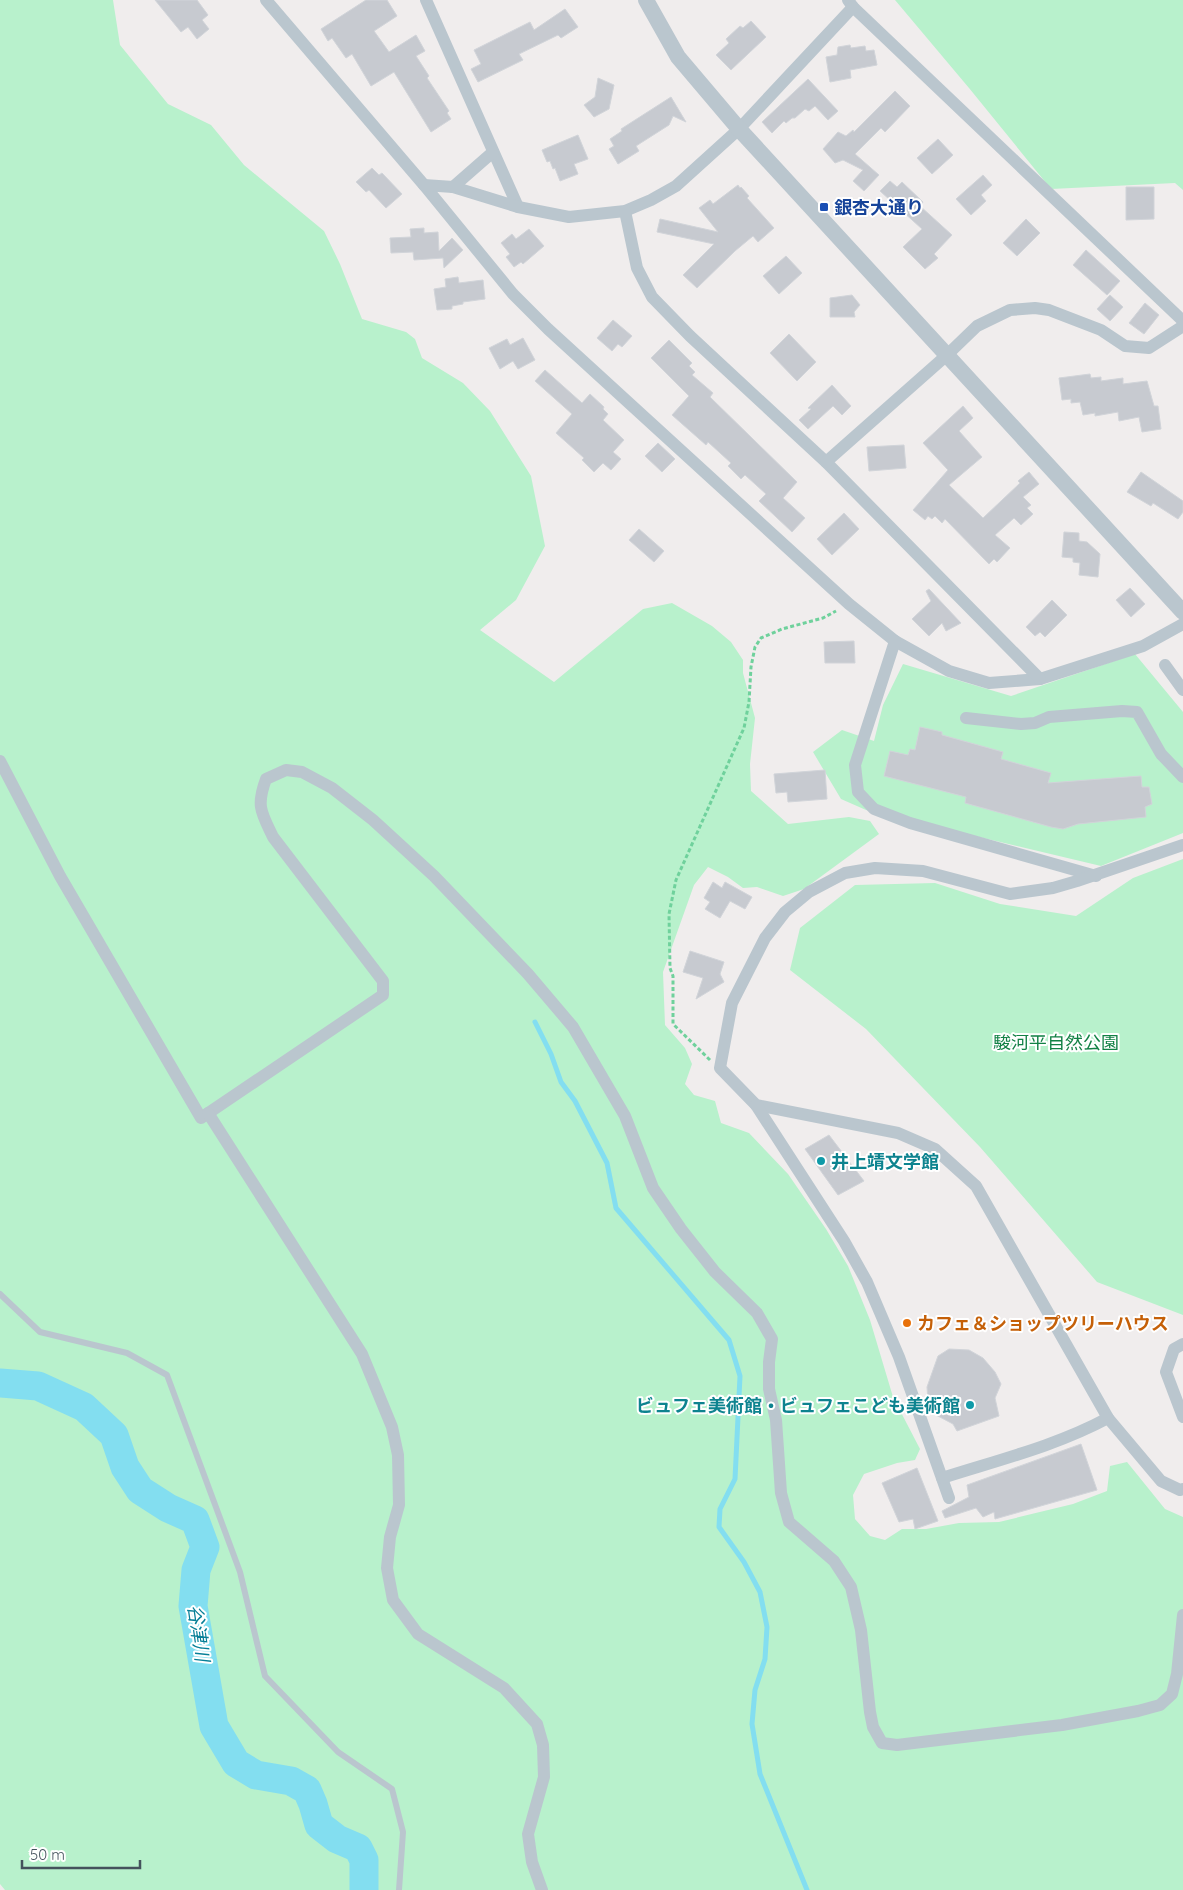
<svg xmlns="http://www.w3.org/2000/svg" width="1183" height="1890" font-family="Quicksand,'Noto Sans JP',sans-serif">
  <style>
    .green { fill: #b8f1cc }
    .lines { fill: none; stroke-linecap: round; stroke-linejoin: round }
    .stream { stroke: #83def0; stroke-width: 5 }
    .river { stroke: #83def0; stroke-width: 29 }
    .building { fill: #c7cad0; stroke: #d1d4d9 }
    .path { stroke: #6fd19c; stroke-width: 3; stroke-dasharray: 4 2.5; stroke-linecap: butt }
    .service { stroke: #bac6ce; stroke-width: 6 }
    .minor { stroke: #bac6ce; stroke-width: 12 }
    .tertiary { stroke: #bac6ce; stroke-width: 16 }
    .transit-dot { fill: #1a4fb4; stroke: #fff; stroke-width: 2 }
    .culture-dot { fill: #0f9aa8; stroke: #fff; stroke-width: 2 }
    .food-dot { fill: #e8710a; stroke: #fff; stroke-width: 2 }
    .labels { text-anchor: middle; dominant-baseline: central; stroke-width: 4; stroke-linejoin: round; paint-order: stroke }
    .transit-label { font-size: 18px; font-weight: bold; fill: #164399; stroke: #fff; text-anchor: start }
    .park-label { font-size: 18px; fill: #128145; stroke: #fff }
    .culture-label { font-size: 18px; font-weight: bold; fill: #0d838f; stroke: #fff; text-anchor: start }
    .food-label { font-size: 18px; font-weight: bold; fill: #c56008; stroke: #fff; text-anchor: start }
    .water-label { font-size: 19px; font-style: italic; fill: #067f97; stroke: #fff }
  </style>
  <rect width="100%" height="100%" fill="#f0eded"/>
  <g class="green">
    <polygon points="0,0 113,0 120,45 168,104 211,125 244,165 324,231 340,264 362,319 406,332 415,339 422,358 463,383 490,411 531,476 545,546 516,600 480,630 554,682 643,609 672,603 712,626 731,642 743,660 743,673 755,718 750,764 751,791 788,824 849,817 870,821 879,834 804,889 783,896 757,887 743,888 728,877 708,867 694,885 663,972 665,1025 685,1048 692,1064 685,1084 694,1095 715,1101 721,1123 749,1133 788,1174 826,1229 848,1266 870,1320 893,1397 920,1449 915,1460 897,1463 864,1474 853,1495 855,1519 870,1536 885,1540 902,1529 926,1529 959,1523 999,1522 1073,1504 1107,1491 1110,1466 1127,1462 1165,1509 1183,1517 1183,1890 5,1890 0,1884"/>
    <polygon points="895,0 1183,0 1183,190 1175,183 1051,189 969,88"/>
    <polygon points="1135,654 1183,712 1183,833 1101,866 866,810 841,799 813,752 842,730 874,741 883,705 903,664 1011,696"/>
    <polygon points="1183,859 1183,1315 1097,1282 980,1147 866,1029 790,970 800,928 855,885 935,883 1000,904 1076,916 1133,878"/>
  </g>
  <g class="lines">
    <polyline class="stream" points="535,1022 551,1054 561,1082 575,1101 607,1163 616,1208 729,1340 740,1376 735,1479 720,1509 719,1527 744,1562 760,1592 767,1627 765,1659 755,1690 752,1724 760,1774 807,1890"/>
    <polyline class="river" points="0,1383 38,1386 84,1407 114,1435 125,1467 140,1490 168,1508 195,1520 205,1547 196,1570 193,1606 214,1726 236,1763 256,1775 291,1781 307,1790 313,1804 319,1825 337,1839 358,1848 364,1860 364,1890"/>
  </g>
  <g class="building">
    <polygon points="155,0 197,0 208,15 202,20 209,29 197,39 188,27 181,32"/>
    <polygon points="366,0 387,0 397,16 374,31 389,52 416,35 425,51 416,56 429,76 427,78 449,111 447,113 451,119 431,132 394,72 371,86 352,54 346,58 332,38 328,41 321,29"/>
    <polygon points="565,9 578,27 561,38 558,35 519,54 523,60 478,82 471,69 481,64 474,50 530,22 534,30"/>
    <polygon points="751,21 766,37 731,70 716,55 729,43 726,39 740,26 743,28"/>
    <polygon points="850,45 851,48 865,46 866,51 874,50 877,65 850,70 851,78 830,82 826,57 837,55 838,47"/>
    <polygon points="598,78 614,85 609,109 594,117 584,105 595,97"/>
    <polygon points="808,79 838,111 828,120 815,106 809,111 805,109 795,118 792,118 786,123 784,121 772,133 762,122"/>
    <polygon points="895,91 910,106 885,132 881,128 855,154 879,175 864,191 853,181 863,170 843,160 835,163 823,149 838,132 846,136 853,130 854,132"/>
    <polygon points="671,97 686,122 673,116 669,125 636,146 639,151 618,164 609,149 614,146 610,139 622,131 621,129"/>
    <polygon points="578,135 588,159 574,164 578,174 560,181 555,168 553,169 550,161 547,162 542,150"/>
    <polygon points="938,139 953,155 932,174 917,158"/>
    <polygon points="372,168 379,175 382,173 402,194 386,208 369,190 366,192 356,182"/>
    <polygon points="983,175 992,185 981,195 986,201 971,215 956,199"/>
    <polygon points="890,181 897,187 902,182 923,202 920,206 952,235 934,254 938,258 925,269 903,247 922,229 880,191"/>
    <polygon points="738,185 740,188 741,187 749,196 747,198 774,228 758,242 753,236 735,251 697,288 683,275 714,244 657,232 660,219 718,232 699,208 710,200 713,204"/>
    <polygon points="1126,187 1154,187 1154,219 1126,220"/>
    <polygon points="1026,219 1040,233 1017,256 1003,243"/>
    <polygon points="424,228 424,233 438,232 439,251 452,238 463,250 444,268 443,258 414,260 413,252 391,253 390,238 411,237 410,229"/>
    <polygon points="529,229 544,246 523,264 521,262 514,267 506,257 510,254 501,243 512,234 516,239"/>
    <polygon points="1086,250 1120,281 1107,295 1073,265"/>
    <polygon points="786,256 802,273 779,294 763,276"/>
    <polygon points="458,277 459,283 483,280 485,299 463,302 463,304 452,306 452,309 437,310 434,289 446,287 445,279"/>
    <polygon points="852,295 860,305 854,312 855,317 830,317 830,298"/>
    <polygon points="1110,295 1123,307 1110,321 1097,309"/>
    <polygon points="1145,303 1159,315 1144,334 1129,323"/>
    <polygon points="613,320 632,336 622,347 618,344 612,351 597,338"/>
    <polygon points="789,334 816,362 797,381 770,353"/>
    <polygon points="523,338 535,360 518,369 513,361 500,369 489,348 507,339 510,345"/>
    <polygon points="669,340 692,363 689,366 695,372 692,375 713,393 710,397 797,482 783,498 805,518 792,532 759,501 766,494 745,475 741,479 728,466 731,463 708,442 706,445 672,415 689,396 651,358"/>
    <polygon points="545,370 582,403 590,394 604,407 603,409 608,414 603,420 624,440 613,452 621,459 611,470 603,463 594,472 582,460 584,458 556,433 572,414 535,381"/>
    <polygon points="1090,374 1091,378 1101,377 1101,381 1123,378 1123,384 1147,381 1154,406 1158,406 1161,429 1142,432 1139,417 1119,421 1118,412 1095,416 1095,413 1083,415 1080,402 1071,403 1071,399 1062,400 1059,378"/>
    <polygon points="832,385 851,406 842,415 833,406 808,429 799,420 811,409 808,408"/>
    <polygon points="963,406 973,418 959,431 982,457 949,485 983,518 1020,483 1018,481 1029,472 1039,484 1023,497 1031,505 1027,508 1033,514 1021,525 1014,518 995,535 1010,548 997,562 994,559 989,564 945,519 942,523 935,516 932,519 928,516 925,520 913,510 948,470 923,443"/>
    <polygon points="658,443 675,459 662,472 645,456"/>
    <polygon points="904,445 906,468 869,471 867,447"/>
    <polygon points="1141,472 1183,501 1183,512 1178,519 1153,503 1151,506 1127,492"/>
    <polygon points="844,513 859,529 832,555 817,539"/>
    <polygon points="639,529 664,551 654,562 629,540"/>
    <polygon points="1064,532 1079,533 1079,541 1087,542 1100,554 1098,577 1079,575 1080,563 1073,562 1073,558 1062,557"/>
    <polygon points="1130,588 1145,604 1131,617 1116,600"/>
    <polygon points="929,589 961,623 946,631 942,623 929,636 912,619 931,601 926,591"/>
    <polygon points="1052,600 1067,615 1045,637 1040,632 1035,636 1026,627"/>
    <polygon points="854,641 855,663 825,663 824,642"/>
    <polygon points="920,727 942,732 942,735 1003,752 1001,759 1051,773 1048,783 1141,776 1142,787 1149,787 1152,804 1145,807 1146,817 1078,824 1063,829 1051,827 965,803 966,797 884,776 890,751 908,755 910,749 915,750"/>
    <polygon points="825,770 827,799 788,802 787,792 776,793 774,774"/>
    <polygon points="713,882 722,888 725,882 752,897 745,909 730,901 720,918 705,909 710,902 704,898"/>
    <polygon points="690,951 724,962 720,974 724,982 696,999 703,978 683,972"/>
    <polygon points="829,1135 864,1181 838,1195 805,1149"/>
    <polygon points="949,1349 969,1350 983,1358 995,1372 1001,1384 995,1398 999,1416 957,1431 953,1424 936,1415 928,1401 927,1387 938,1356"/>
    <polygon points="1081,1444 1097,1490 995,1519 994,1512 983,1517 976,1508 945,1518 942,1511 969,1497 967,1485"/>
    <polygon points="917,1468 938,1521 915,1529 913,1519 899,1522 882,1483"/>
  </g>
  <g class="lines">
    <polyline class="path" points="710,1060 673,1024 673,976 670,968 669,914 676,880 744,728 749,702 751,667 755,647 761,638 782,629 823,618 836,611"/>
    <polyline class="service" points="0,1294 40,1332 127,1353 167,1375 240,1572 265,1676 338,1752 392,1789 403,1832 399,1890"/>
    <g class="minor">
      <polyline points="266,0 424,185 513,294 548,329 849,604 895,641 949,671 989,683 1040,679 1143,646 1183,624"/>
      <polyline points="426,0 518,207"/>
      <polyline points="848,0 853,7 1183,321"/>
      <polyline points="424,185 453,187 518,207 569,217 625,211 651,200 676,186 739,129 853,7"/>
      <polyline points="453,187 493,152"/>
      <polyline points="625,211 637,268 652,297 690,336 826,462 1040,679"/>
      <polyline points="826,462 947,355 977,326 1010,310 1035,308 1049,310 1101,330 1125,346 1149,348 1183,326"/>
      <polyline points="895,641 855,765 858,792 874,809 910,823 1096,876"/>
      <polyline points="1165,665 1183,690"/>
      <polyline points="966,718 1021,724 1035,723 1049,717 1122,711 1137,712 1161,754 1183,777"/>
      <path d="M 0,761 L 60,876 L 201,1118 L 383,995 L 383,981 L 273,837 C 261,812 256,806 266,779 L 286,770 L 302,772 L 332,788 L 373,820 L 434,876 L 528,974 L 573,1027 L 625,1116 L 653,1188 L 681,1229 L 715,1272 L 757,1313 L 772,1339 L 769,1362 L 769,1389 L 776,1420 L 781,1493 L 789,1522 L 834,1561 L 851,1587 L 861,1630 L 870,1712 L 873,1727 L 882,1743 L 897,1745 L 1062,1725 L 1138,1711 L 1160,1705 L 1172,1694 L 1177,1674 L 1183,1615"/>
      <polyline points="1183,845 1077,881 1053,888 1010,894 923,871 875,868 845,873 809,892 785,912 765,938 732,1003 720,1068 756,1105 898,1133 935,1149 976,1186 1108,1418 1161,1481 1180,1490 1183,1489"/>
      <polyline points="756,1105 844,1241 867,1282 899,1357 949,1498"/>
      <polyline points="208,1113 362,1354 392,1427 398,1455 399,1505 390,1537 387,1568 393,1600 418,1634 504,1688 537,1724 543,1745 544,1777 528,1834 532,1862 542,1890"/>
      <polyline points="1183,1344 1174,1349 1166,1372 1183,1417"/>
      <path d="M 942,1478 C 998,1460 1056,1446 1108,1418"/>
    </g>
    <polyline class="tertiary" points="646,0 678,57 739,129 1183,612"/>
  </g>
  <rect class="transit-dot" x="819" y="202" width="10" height="10" rx="2.5"/>
  <g class="culture-dot">
    <circle cx="821" cy="1161" r="5"/>
    <circle cx="970" cy="1405" r="5"/>
  </g>
  <circle class="food-dot" cx="907" cy="1323" r="5"/>
  <g class="labels">
    <g class="transit-label">
      <text x="834" y="207">銀杏大通り</text>
    </g>
    <g class="park-label">
      <text x="1056" y="1042">駿河平自然公園</text>
    </g>
    <g class="culture-label">
      <text x="831" y="1161">井上靖文学館</text>
      <text x="960" y="1405" text-anchor="end">ビュフェ美術館・ビュフェこども美術館</text>
    </g>
    <g class="food-label">
      <text x="917" y="1323">カフェ＆ショップツリーハウス</text>
    </g>
    <g class="water-label">
      <text transform="translate(199 1633) rotate(82)">谷津川</text>
    </g>
  </g>
  <path d="M22 1860v8h118v-8" fill="none" stroke="#44525c" stroke-width="2.5"/>
  <text x="30" y="1860" font-size="15" fill="#44525c" stroke="#ffffff" stroke-width="4" paint-order="stroke">50 m</text>
</svg>
